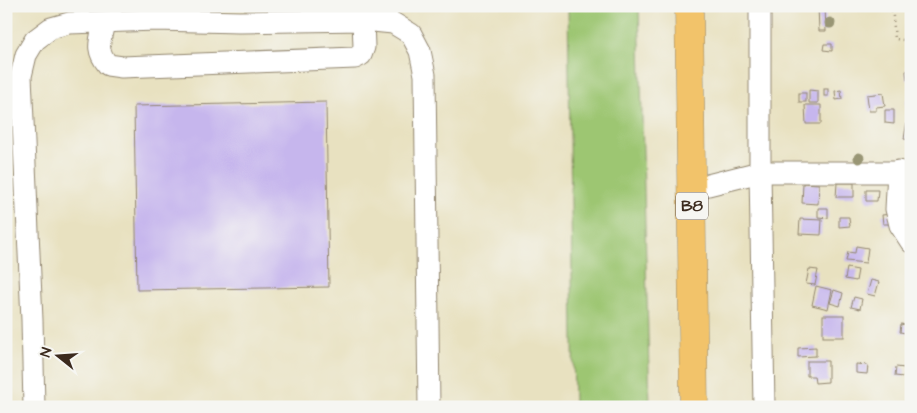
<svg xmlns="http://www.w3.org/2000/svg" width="917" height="413" font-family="'Architects Daughter',sans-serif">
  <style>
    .green { fill: #9dc672; stroke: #6c7848 }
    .building { fill: #c6b6ed }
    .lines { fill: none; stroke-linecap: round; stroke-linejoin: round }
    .minor-casing { stroke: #92866f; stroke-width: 23 }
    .highway-casing { stroke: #92866f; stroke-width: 29 }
    .path { stroke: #92866f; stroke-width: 2.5; stroke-dasharray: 1 4; stroke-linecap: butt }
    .minor { stroke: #fff; stroke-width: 21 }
    .highway { stroke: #f2c36a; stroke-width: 28 }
    .tree { fill: #999675 }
    .labels { text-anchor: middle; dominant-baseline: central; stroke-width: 4; stroke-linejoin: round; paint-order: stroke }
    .shield { fill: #f6f6f2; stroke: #73675e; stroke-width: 1 }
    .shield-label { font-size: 16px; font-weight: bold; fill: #3b2a1e }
  </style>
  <rect width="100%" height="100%" fill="#f6f6f2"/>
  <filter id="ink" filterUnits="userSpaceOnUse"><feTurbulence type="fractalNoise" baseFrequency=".02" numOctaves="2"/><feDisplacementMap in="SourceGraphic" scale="10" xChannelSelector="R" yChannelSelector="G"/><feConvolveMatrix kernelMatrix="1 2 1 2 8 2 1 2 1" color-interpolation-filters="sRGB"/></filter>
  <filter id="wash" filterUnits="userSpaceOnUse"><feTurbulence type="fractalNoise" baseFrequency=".0096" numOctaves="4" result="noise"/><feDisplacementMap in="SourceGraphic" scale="20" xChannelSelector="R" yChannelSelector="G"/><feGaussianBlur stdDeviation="1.12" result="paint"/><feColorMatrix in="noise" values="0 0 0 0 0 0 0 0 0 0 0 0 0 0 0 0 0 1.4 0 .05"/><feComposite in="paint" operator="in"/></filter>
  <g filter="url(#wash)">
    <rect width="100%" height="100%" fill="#e8e1c0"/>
    <polygon class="green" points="568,6 639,6 650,407 574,407"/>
    <g id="blocks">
      <g class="building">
        <polygon points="818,6 825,6 826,31 819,31"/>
        <polygon points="824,44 832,44 832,51 823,50"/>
        <polygon points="911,70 911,79 907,80 906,71"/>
        <rect x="824" y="89" width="4" height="7"/>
        <polygon points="809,90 818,91 818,103 809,103"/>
        <polygon points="841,90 842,99 836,100 835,91"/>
        <rect x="799" y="93" width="7" height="9"/>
        <polygon points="883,93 885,106 876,107 876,111 869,111 867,95"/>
        <polygon points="911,99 911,109 907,109 906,100"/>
        <polygon points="326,102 329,287 137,290 134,106"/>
        <polygon points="805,105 821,105 821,124 806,124"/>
        <polygon points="885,110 894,110 894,124 885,123"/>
        <polygon points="908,115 911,115 911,140 904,139"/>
        <polygon points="803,183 819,184 818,204 802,203"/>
        <polygon points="837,183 854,183 854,197 836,197"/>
        <polygon points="866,190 878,190 877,201 866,201"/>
        <polygon points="818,208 828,208 828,218 818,217"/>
        <polygon points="892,214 892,224 883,224 882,215"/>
        <polygon points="839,217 849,217 850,226 839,227"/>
        <polygon points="800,219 822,220 821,235 799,234"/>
        <polygon points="856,246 868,248 866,263 846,261 848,252 855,253"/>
        <polygon points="847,268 858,270 856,281 845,279"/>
        <polygon points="809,269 818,270 815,285 806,284"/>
        <polygon points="871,280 879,282 875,296 867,294"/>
        <polygon points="816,286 832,290 828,309 812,305"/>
        <polygon points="834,290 843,293 840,306 830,303"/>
        <polygon points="854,297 862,299 860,309 851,307"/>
        <rect x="823" y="315" width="21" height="22"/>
        <polygon points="901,324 911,326 911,334 900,332"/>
        <polygon points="816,347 816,356 798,357 798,348"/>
        <polygon points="807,361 828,361 828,382 815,383 814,376 807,376"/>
        <polygon points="856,364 868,365 867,374 856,373"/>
        <polygon points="896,367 905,368 904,377 895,376"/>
        <polygon points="834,402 849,406 849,407 833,407"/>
        <polygon points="859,402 872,406 872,407 857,407"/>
      </g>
    </g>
  </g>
  <g filter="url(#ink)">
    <use href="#blocks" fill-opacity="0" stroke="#92866f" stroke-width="1"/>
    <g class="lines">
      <defs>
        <g id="minor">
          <polyline points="760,6 760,172 764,407"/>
          <path d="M 104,23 C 100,42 95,49 108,65 L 122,67 L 355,58 L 361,55 L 364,47 L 363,20"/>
          <polyline points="898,171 896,209 900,225 911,242"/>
          <polyline points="692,189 760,172 911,172"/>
          <polyline points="34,407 32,320 21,76 26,55 35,40 51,28 69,23 156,20 239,22 363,20 393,23 411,34 420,51 425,75 429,407"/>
        </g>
        <polyline id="highway" points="689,6 694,407"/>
      </defs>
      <use href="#minor" class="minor-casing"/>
      <use href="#highway" class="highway-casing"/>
      <polyline class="path" points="892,6 895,39 911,41"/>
      <use href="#minor" class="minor"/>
      <use href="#highway" class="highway"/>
    </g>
    <g class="tree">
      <circle cx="830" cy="23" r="5.5"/>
      <circle cx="859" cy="158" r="5.5"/>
    </g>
  </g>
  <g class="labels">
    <rect class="shield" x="676" y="192.5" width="32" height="27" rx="4"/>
    <g class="shield-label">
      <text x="692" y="206">B8</text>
    </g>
  </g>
  <rect width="917" height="413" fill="none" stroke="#f6f6f2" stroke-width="25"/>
  <g transform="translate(58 356) rotate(287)" stroke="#f6f6f2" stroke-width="4" paint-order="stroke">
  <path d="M0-4L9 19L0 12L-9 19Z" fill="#3b2a1e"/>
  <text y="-8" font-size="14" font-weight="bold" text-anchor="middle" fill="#3b2a1e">N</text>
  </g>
</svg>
